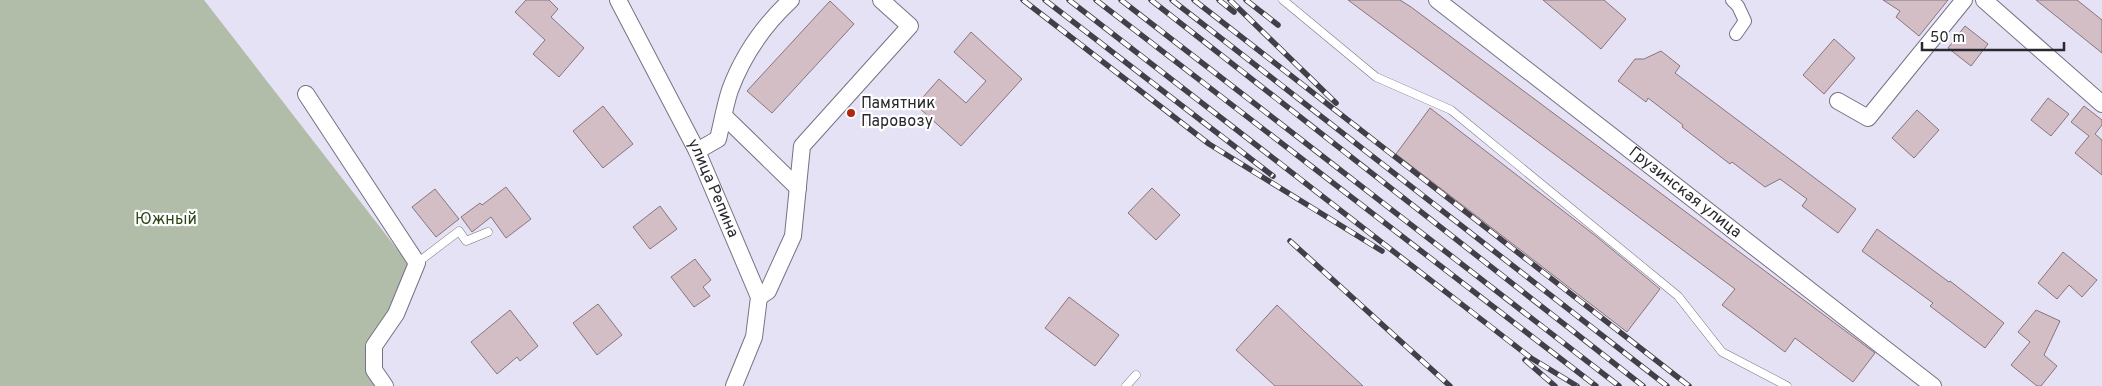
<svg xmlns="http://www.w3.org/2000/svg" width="2102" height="386" font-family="Overpass,sans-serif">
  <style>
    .green { fill: #b1bda9 }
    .building { fill: #d3bec6; stroke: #88757c }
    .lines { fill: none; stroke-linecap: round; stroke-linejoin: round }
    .service-casing { stroke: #757283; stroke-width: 9 }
    .pedestrian-casing { stroke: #757283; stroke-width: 14 }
    .minor-casing { stroke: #757283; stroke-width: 18 }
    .service { stroke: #fff; stroke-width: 8 }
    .pedestrian { stroke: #fff; stroke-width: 12 }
    .minor { stroke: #fff; stroke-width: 16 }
    .rail-casing { stroke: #413f48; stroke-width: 5.5 }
    .rail { stroke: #fff; stroke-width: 4; stroke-dasharray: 11; stroke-linecap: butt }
    .poi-dot { fill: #b32611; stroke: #fff; stroke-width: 2 }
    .labels { text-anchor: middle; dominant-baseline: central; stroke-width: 4.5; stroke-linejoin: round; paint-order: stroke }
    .poi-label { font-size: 16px; fill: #29282f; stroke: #fff; text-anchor: start }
    .street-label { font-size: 16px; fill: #29282f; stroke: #fff }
    .park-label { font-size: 16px; fill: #2d4617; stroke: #fff }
  </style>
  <rect width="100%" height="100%" fill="#e6e2f5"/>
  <polygon class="green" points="0,0 204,0 414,271 374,346 385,386 0,386"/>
  <g class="building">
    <polygon points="526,0 549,0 558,9 551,17 584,48 559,77 533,54 545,40 515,12"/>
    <polygon points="1348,0 1400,0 1411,7 1875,353 1853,382 1795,338 1785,352 1722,305 1735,289"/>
    <polygon points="1543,0 1604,0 1626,19 1601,49"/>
    <polygon points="1883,0 1948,0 1919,36 1896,17 1900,11"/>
    <polygon points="2036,0 2077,0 2102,20 2102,53"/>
    <polygon points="830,1 854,24 772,113 747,91"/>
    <polygon points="1965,26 1988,44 1971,66 1948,48"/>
    <polygon points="971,32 1022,79 961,146 916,105 939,79 966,103 986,81 954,52"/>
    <polygon points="1834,39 1855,58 1824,94 1803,75"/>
    <polygon points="1661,51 1680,66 1675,73 1856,209 1838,233 1802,206 1807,199 1780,179 1765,187 1732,162 1730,164 1682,127 1683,125 1648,98 1646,102 1618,81 1635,59 1644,59"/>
    <polygon points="2048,98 2069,114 2051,136 2031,120"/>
    <polygon points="603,106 633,144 603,168 573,131"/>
    <polygon points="2084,106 2102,120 2102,125 2095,134 2102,140 2102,175 2075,153 2089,136 2071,122"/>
    <polygon points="1430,108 1597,237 1660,289 1627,332 1396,154"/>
    <polygon points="1917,110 1939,130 1914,158 1892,138"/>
    <polygon points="506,187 531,219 506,238 491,217 472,232 461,217 480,203 482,205"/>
    <polygon points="1152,188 1180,215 1156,240 1128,213"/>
    <polygon points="435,189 459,219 436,237 412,207"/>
    <polygon points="660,206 677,229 650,249 633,227"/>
    <polygon points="1877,229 1949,282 1950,281 2004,323 1985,348 1930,306 1933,303 1862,251"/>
    <polygon points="2063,252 2097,280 2082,297 2069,285 2057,299 2038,283"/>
    <polygon points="695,259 711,280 703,287 710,296 694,307 671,277"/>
    <polygon points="1069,297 1119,335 1095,366 1045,328"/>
    <polygon points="598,304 622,335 597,355 573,323"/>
    <polygon points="1277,305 1304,331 1363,386 1275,386 1236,350"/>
    <polygon points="510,310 538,346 520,361 517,357 497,374 471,342"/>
    <polygon points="2036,310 2060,321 2044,355 2057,366 2041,386 2037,386 2011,365 2030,342 2018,332"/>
  </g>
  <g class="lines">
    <defs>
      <g id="service">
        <polyline points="1283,0 1376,77 1451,110 1678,296 1722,352 1787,386"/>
        <polyline points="417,263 459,231 466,241 488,232"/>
        <polyline points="1126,386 1136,375"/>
      </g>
      <polyline id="pedestrian" points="1732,0 1738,6 1745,21 1736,34"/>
      <g id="minor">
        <path id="s1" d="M 618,0 L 697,151 L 759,297 L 754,337 L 734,386"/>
        <path id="s2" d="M 1437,0 L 1933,386"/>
        <polyline points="1984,0 2102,104"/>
        <polyline points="306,94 417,263 396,314 374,346 374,370 385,386"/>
        <polyline points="1838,101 1868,118 1964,0"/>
        <polyline points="724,116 798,188"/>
        <path d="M 697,151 L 718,139 C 722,123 725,105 730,90 C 743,55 764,25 791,0"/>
        <polyline points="759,297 768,291 793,236 802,146 910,26 881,0"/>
      </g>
    </defs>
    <use href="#service" class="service-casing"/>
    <use href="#pedestrian" class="pedestrian-casing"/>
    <use href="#minor" class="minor-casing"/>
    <use href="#service" class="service"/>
    <use href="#pedestrian" class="pedestrian"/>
    <use href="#minor" class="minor"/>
    <defs>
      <g id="rail">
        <polyline points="1023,0 1209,144 1382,251"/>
        <polyline points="1045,0 1273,176"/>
        <polyline points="1069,0 1531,358 1577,386"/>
        <polyline points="1096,0 1596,386"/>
        <polyline points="1121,0 1619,386"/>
        <polyline points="1151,0 1643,386"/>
        <polyline points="1172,0 1667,386"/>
        <polyline points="1194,0 1689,386"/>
        <polyline points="1219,0 1234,12"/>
        <polyline points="1230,0 1336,103"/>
        <polyline points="1246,0 1278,25"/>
        <polyline points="1290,241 1450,386"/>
        <polyline points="1525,360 1555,386"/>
      </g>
    </defs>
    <use href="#rail" class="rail-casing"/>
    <use href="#rail" class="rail"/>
  </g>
  <circle class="poi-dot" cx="851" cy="113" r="5"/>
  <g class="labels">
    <g class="poi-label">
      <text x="861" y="104">Памятник<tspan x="861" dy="18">Паровозу</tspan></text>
    </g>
    <g class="street-label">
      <text stroke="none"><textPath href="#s1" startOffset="211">улица Репина</textPath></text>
      <text stroke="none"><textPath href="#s2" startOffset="314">Грузинская улица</textPath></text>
    </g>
    <g class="park-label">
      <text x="166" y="220">Южный</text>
    </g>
  </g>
  <path d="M1922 42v8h142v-8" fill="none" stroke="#29282f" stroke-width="2.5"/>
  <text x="1930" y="42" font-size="15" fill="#29282f" stroke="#ffffff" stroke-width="4" paint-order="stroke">50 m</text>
</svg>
